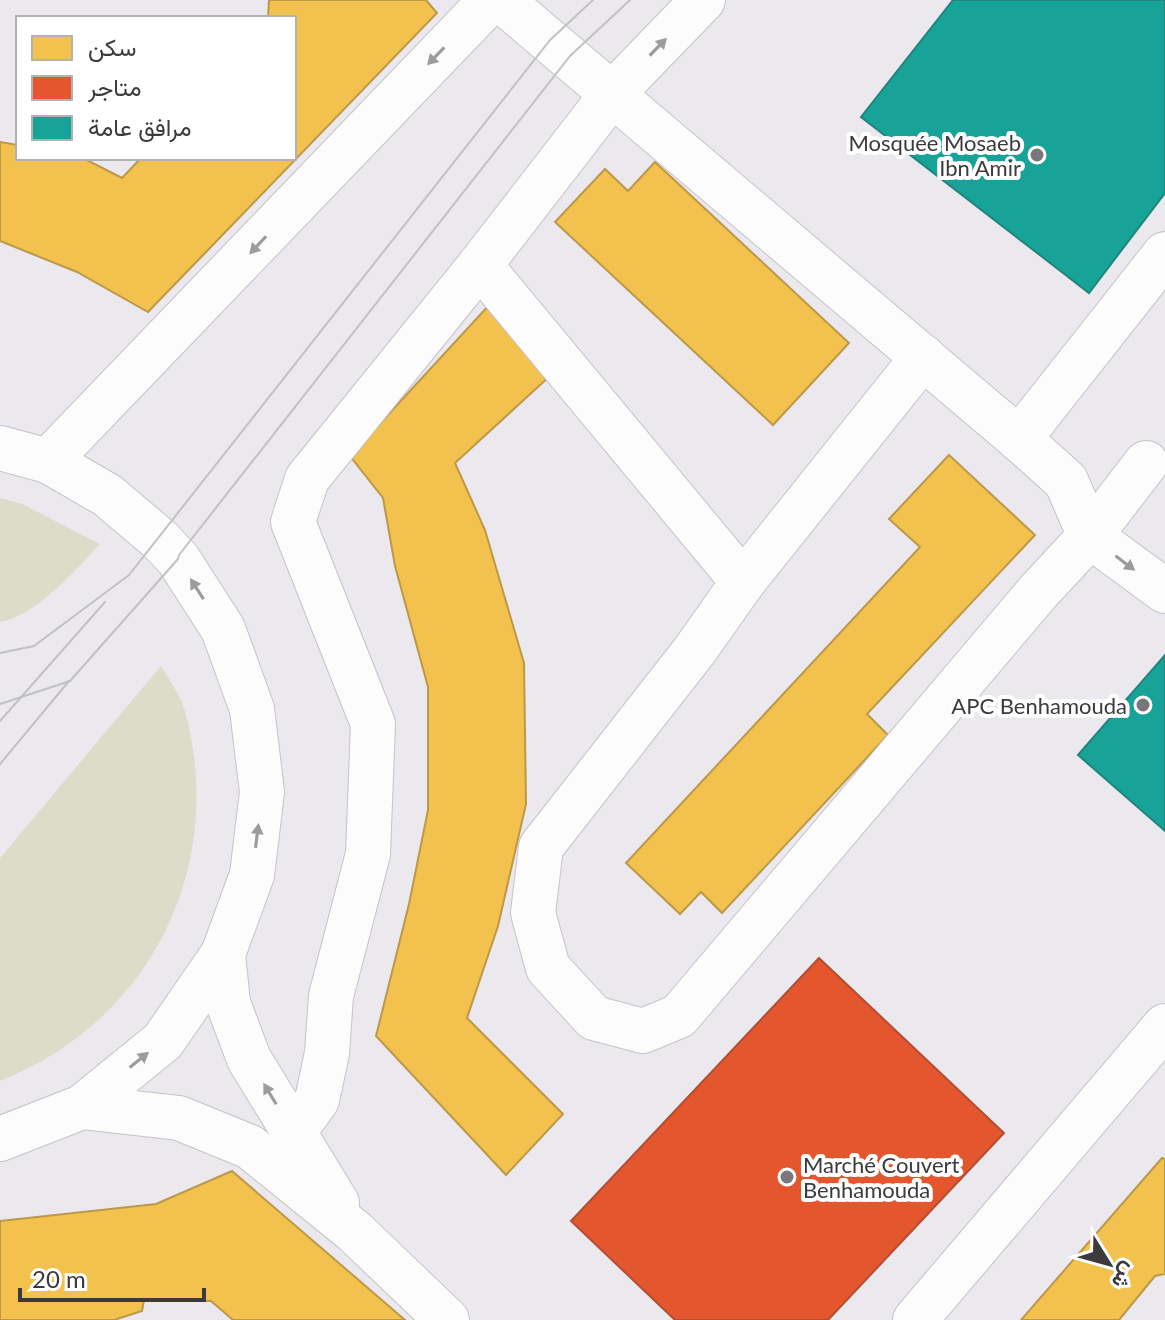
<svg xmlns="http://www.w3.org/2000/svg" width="1165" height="1320" font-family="Lato,Vazirmatn,sans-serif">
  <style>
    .green { fill: #dcdcc9 }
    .homes { fill: #f2c14e; stroke: #bc9849; stroke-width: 2 }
    .shops { fill: #e4572e; stroke: #b24e33; stroke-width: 2 }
    .public { fill: #17a398; stroke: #22847d; stroke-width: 2 }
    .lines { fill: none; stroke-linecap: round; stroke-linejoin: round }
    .street-casing { stroke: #c5c3c8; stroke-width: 46 }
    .secondary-casing { stroke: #c5c3c8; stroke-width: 46 }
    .street { stroke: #fcfcfc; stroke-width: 44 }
    .secondary { stroke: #fcfcfc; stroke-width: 44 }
    .tram { stroke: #c1c1c2; stroke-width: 2 }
    .oneway { fill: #9c9b9d }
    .poi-dot { fill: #7a777c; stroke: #fff; stroke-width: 3 }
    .labels { text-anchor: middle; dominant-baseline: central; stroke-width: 8; stroke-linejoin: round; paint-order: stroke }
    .poi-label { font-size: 22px; fill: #3d3a3e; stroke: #fff; text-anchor: end }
  </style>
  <rect width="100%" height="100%" fill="#ebe8ee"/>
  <g class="green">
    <path d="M 0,498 L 22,504 L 100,544 C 75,571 37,615 0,622 Z"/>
    <path d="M 161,666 C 170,681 182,698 186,715 C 226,870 149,1022 0,1081 L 0,858 Z"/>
  </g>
  <g class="homes">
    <polygon points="269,0 426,0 437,13 148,312 77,272 0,241 0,142 18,145 18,158 83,158 122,178 141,158 294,158 294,18 268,18"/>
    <polygon points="655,162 849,343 773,425 555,222 605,169 628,191"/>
    <polygon points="490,304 550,376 455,463 485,530 524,663 526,804 498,926 467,1018 563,1114 506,1175 376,1036 409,904 428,810 428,687 395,566 383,498 350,456"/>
    <polygon points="949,455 1035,535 867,714 888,735 722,913 701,892 680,914 626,863 920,547 889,519"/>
    <polygon points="1162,1158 1165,1159 1165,1274 1155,1276 1119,1320 1021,1320"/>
    <polygon points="232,1171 405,1320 233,1320 211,1301 144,1300 142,1311 114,1320 0,1320 0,1221 156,1204"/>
  </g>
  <polygon class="shops" points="819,958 1004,1133 828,1320 675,1320 571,1221"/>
  <g class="public">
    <polygon points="953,0 1165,0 1165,193 1089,293 861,117"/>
    <polygon points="1165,655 1165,831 1078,755"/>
  </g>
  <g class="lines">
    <defs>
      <g id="street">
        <polyline points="501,0 1019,439 1066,481 1090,536 1165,591"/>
        <polyline points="613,93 480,265 743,582 695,650 541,847 533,913 548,968 594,1018 643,1031 679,1016 1038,592 1090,536 1146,463"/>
        <polyline points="1019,439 1165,254"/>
        <polyline points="743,582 923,357"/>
        <polyline points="293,1133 317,1100 327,1053 331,996 368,854 373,724 293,522 307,479 480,265"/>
        <polyline points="915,1320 1165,1026"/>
      </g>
      <g id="secondary">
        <polyline points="613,93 703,0"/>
        <polyline points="0,448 48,461 107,495 159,539 178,559 223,629 252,709 262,792 252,875 223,954 163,1041 82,1107 0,1139"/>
        <polyline points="48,461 491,0"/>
        <polyline points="223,954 228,1003 249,1059 337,1203"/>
        <polyline points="82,1107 179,1118 250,1147 355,1232 447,1320"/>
      </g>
    </defs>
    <use href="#street" class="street-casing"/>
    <use href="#secondary" class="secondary-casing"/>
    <use href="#street" class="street"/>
    <use href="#secondary" class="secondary"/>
    <g class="tram">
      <polyline points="0,653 34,646 129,575 550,40 593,0"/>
      <polyline points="0,704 70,681 178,559 179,555 570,56 630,0"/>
      <polyline points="0,721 105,602"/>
      <polyline points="0,764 69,681"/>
    </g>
  </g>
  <defs><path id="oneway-solid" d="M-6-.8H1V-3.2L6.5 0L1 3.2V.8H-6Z" transform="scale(2)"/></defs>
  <g class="oneway">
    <use href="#oneway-solid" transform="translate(658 47) rotate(-46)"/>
    <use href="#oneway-solid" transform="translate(436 56) rotate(134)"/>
    <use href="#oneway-solid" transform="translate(258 245) rotate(133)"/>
    <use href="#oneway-solid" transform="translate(1125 563) rotate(37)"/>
    <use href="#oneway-solid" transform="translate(197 589) rotate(-123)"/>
    <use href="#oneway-solid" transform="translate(257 836) rotate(-83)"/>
    <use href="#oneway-solid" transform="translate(139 1060) rotate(-39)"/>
    <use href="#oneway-solid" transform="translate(270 1094) rotate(-121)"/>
  </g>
  <g class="poi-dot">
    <circle cx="1037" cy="155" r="8"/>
    <circle cx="1143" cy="705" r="8"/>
    <circle cx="787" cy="1177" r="8"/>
  </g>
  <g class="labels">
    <g class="poi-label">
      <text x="1021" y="142">Mosquée Mosaeb<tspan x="1021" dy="25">Ibn Amir</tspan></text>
      <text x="1127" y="705">APC Benhamouda</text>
      <text x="803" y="1164" text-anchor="start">Marché Couvert<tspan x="803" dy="25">Benhamouda</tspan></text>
    </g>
  </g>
  <rect x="16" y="16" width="280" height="144" fill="#ffffff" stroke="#b1b0b2" stroke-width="2"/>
  <rect x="32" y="36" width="40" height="24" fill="#f2c14e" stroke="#b1b0b2" stroke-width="2"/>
  <text x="88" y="56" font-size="24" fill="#3d3a3e">سكن</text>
  <rect x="32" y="76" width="40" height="24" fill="#e4572e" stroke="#b1b0b2" stroke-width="2"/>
  <text x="88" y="96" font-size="24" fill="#3d3a3e">متاجر</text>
  <rect x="32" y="116" width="40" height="24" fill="#17a398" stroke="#b1b0b2" stroke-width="2"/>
  <text x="88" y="136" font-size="24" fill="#3d3a3e">مرافق عامة</text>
  <g transform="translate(1109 1264) rotate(127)" stroke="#ffffff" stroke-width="6" paint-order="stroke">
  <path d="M0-6L14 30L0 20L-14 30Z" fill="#3d3a3e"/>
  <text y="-12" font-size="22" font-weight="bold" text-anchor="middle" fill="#3d3a3e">ش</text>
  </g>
  <path d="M20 1288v12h184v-12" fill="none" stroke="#3d3a3e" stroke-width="4"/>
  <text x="32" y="1288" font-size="24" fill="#3d3a3e" stroke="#ffffff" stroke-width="6" paint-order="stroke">20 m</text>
</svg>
